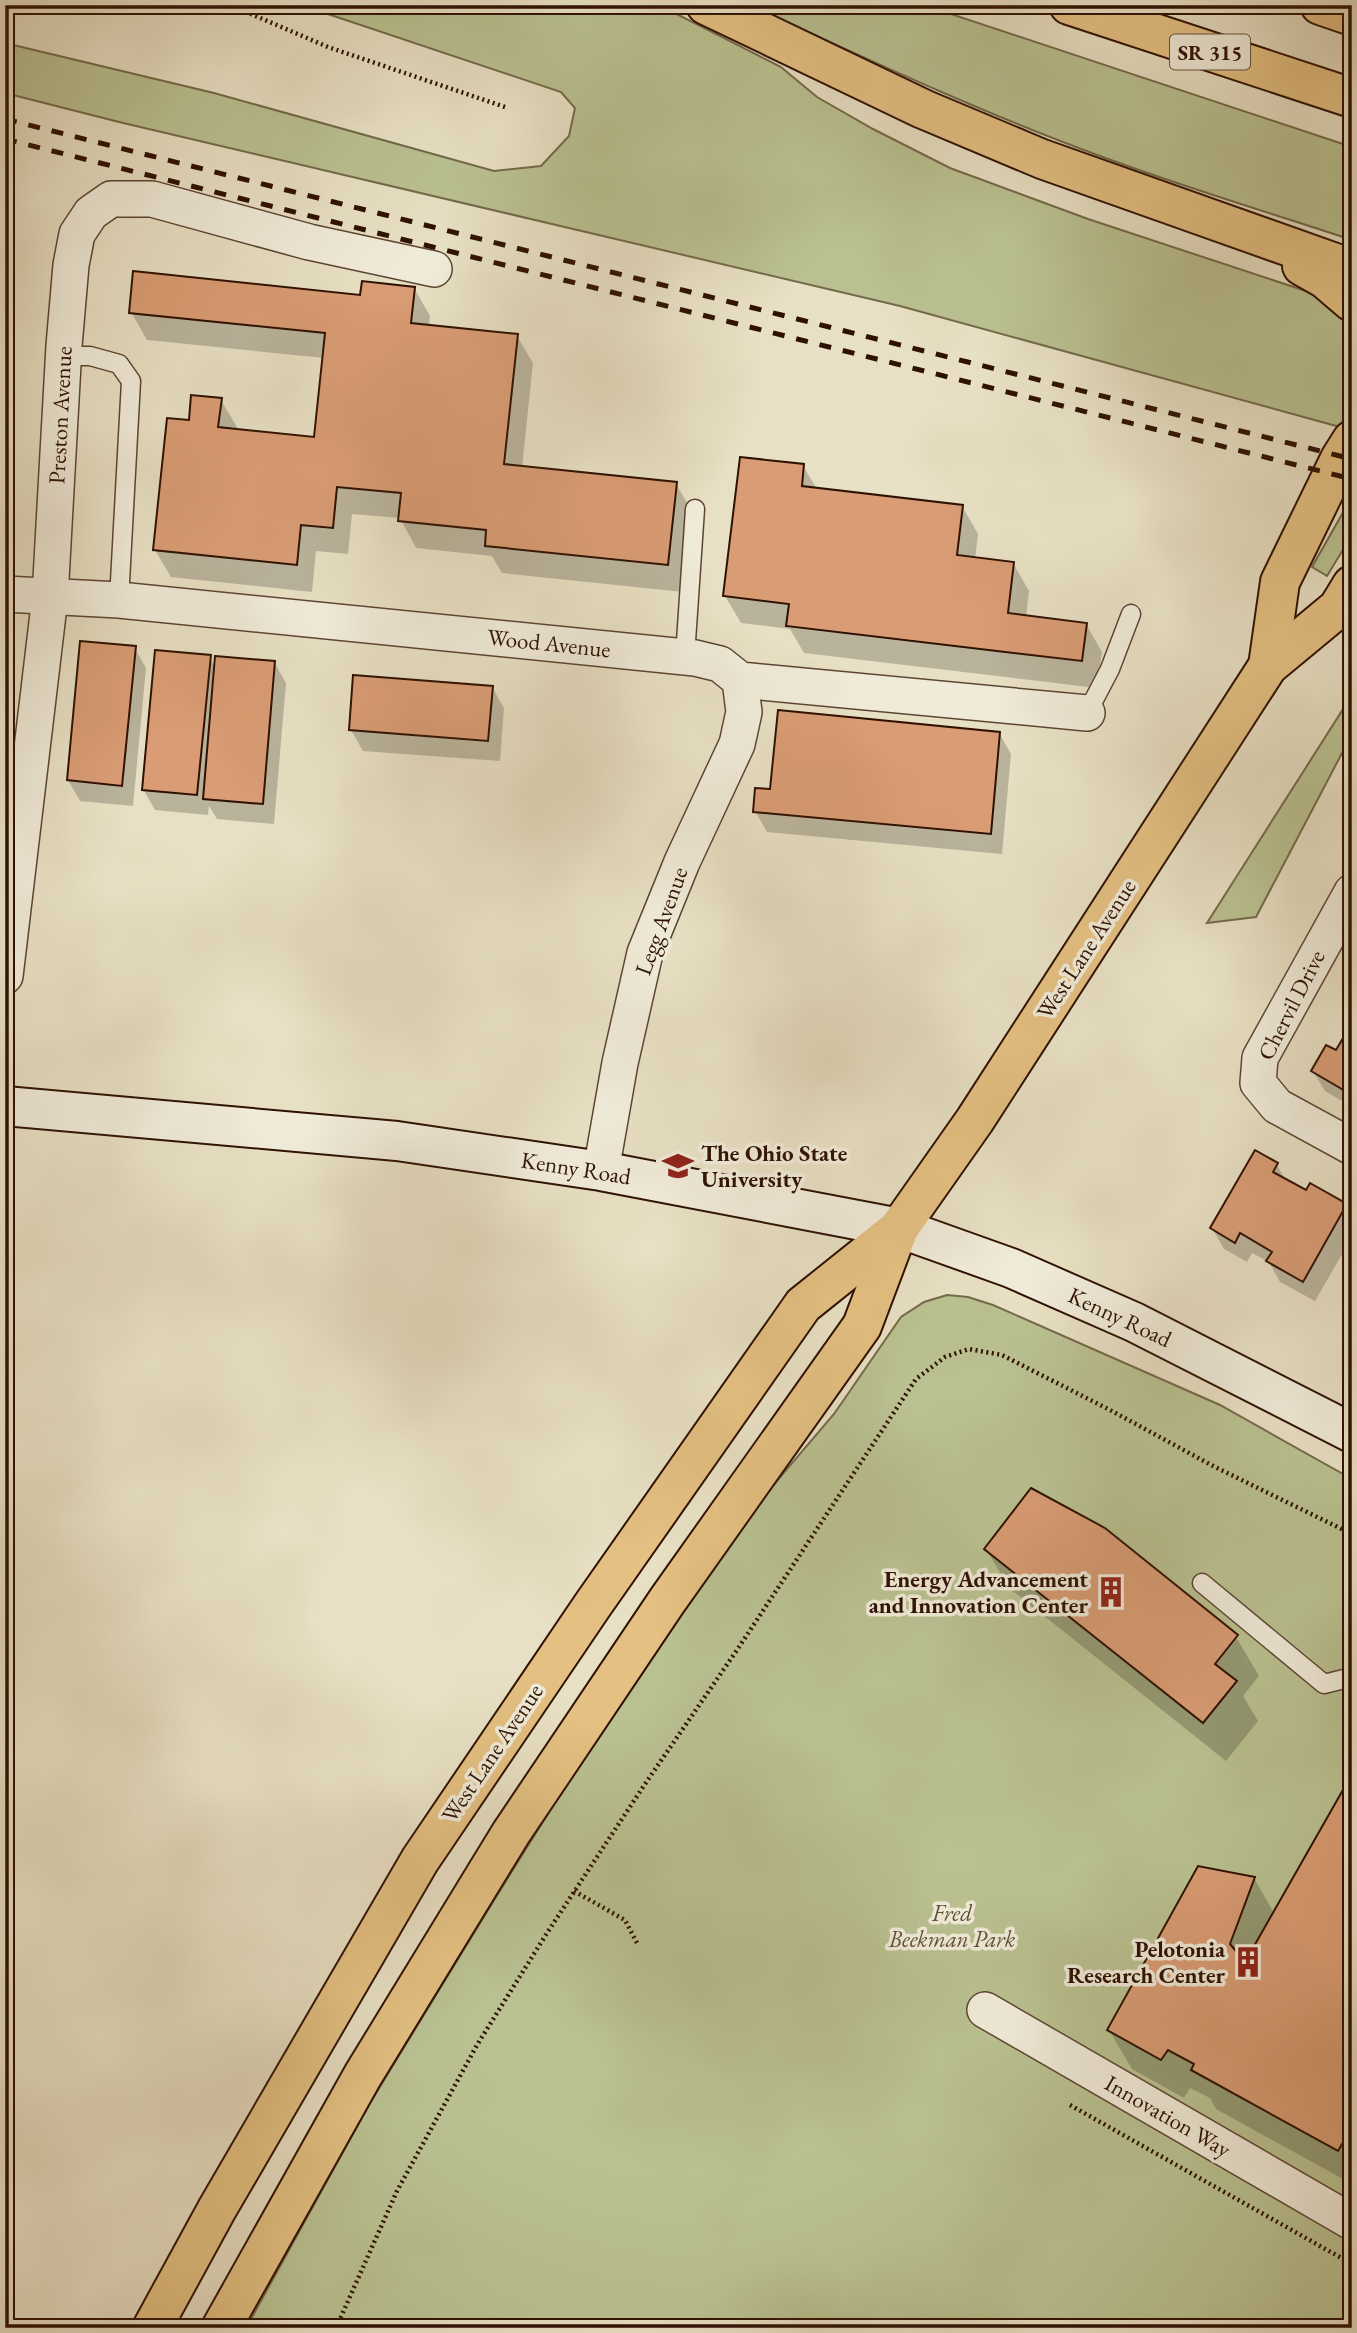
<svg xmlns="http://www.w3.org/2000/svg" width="1357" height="2333" font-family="'EB Garamond',serif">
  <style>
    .green { fill: #bac191; stroke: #74694a; stroke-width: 2 }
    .shadow { fill: #0003 }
    .building { fill: #d99c74; stroke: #2f1103; stroke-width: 2 }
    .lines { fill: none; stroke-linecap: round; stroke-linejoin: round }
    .lane-casing { stroke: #5d4533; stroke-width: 21 }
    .street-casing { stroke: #5d4533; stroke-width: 38 }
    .secondary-casing { stroke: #2f1103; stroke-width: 42 }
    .primary-casing { stroke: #2f1103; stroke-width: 42 }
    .highway-casing { stroke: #2f1103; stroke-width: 42 }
    .path { stroke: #2f1103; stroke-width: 4.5; stroke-dasharray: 2 3.5; stroke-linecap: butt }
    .lane { stroke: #f0ebd9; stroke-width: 18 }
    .street { stroke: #f0ebd9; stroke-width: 35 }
    .secondary { stroke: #f0ebd9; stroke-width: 38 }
    .primary { stroke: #e4c082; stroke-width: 38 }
    .highway { stroke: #e4c082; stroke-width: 38 }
    .rail { stroke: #2f1103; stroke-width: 5; stroke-dasharray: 12 12; stroke-linecap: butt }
    .labels { text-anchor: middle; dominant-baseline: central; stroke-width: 7; stroke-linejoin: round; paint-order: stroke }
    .shield { fill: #f0ebd9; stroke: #695243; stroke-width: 2 }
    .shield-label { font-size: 21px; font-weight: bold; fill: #2f1103 }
    .street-label { font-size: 23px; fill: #2f1103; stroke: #f0ebd9 }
    .poi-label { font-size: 23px; font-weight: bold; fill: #2f1103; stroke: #f0ebd9; text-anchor: end }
    .park-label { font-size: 23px; font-style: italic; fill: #604f35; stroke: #f0ebd9 }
  </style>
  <rect width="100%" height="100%" fill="#e8e0c4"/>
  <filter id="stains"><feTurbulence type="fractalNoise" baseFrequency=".00286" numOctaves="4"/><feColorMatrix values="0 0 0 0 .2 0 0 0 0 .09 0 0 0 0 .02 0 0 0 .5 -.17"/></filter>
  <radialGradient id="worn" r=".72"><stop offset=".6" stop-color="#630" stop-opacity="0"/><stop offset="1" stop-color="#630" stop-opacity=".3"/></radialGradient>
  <g class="green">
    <polygon points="301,5 659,5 781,67 817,97 873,129 950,168 1088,219 1309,292 1330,303 1352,326 1352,403 1340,427 900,306 119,122 5,93 5,43 214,93 494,171 541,166 569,136 575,108 561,92"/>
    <path d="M 749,5 L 924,5 L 1352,147 L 1352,240 C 1268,212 1183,187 1100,156 C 980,112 865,58 749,5 Z"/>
    <polygon points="1345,509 1352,510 1352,535 1327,576 1312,567"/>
    <polygon points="1352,695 1352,734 1256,917 1207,923"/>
    <polygon points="947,1295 968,1297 993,1305 1220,1405 1352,1479 1352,2328 246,2328 370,2103 499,1892 567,1783 694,1596 764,1496 834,1414 901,1317 924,1302"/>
  </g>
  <g class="shadow">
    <polygon points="414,288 430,316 429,327 517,336 533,363 522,468 676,484 692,511 683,592 502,573 492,556 416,548 400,518 352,514 348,554 316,551 312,592 171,577 155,550 191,422 221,400 237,427 236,430 315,439 324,358 147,340 131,312 362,297"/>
    <polygon points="803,466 817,489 962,506 978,534 975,559 1013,563 1029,591 1026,617 1086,624 1102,652 1097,688 804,653 790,629 741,623 725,596"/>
    <polygon points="134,647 146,668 133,806 80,801 68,780"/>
    <polygon points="209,657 215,667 274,662 286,683 274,824 217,819 209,806 208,815 155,810 143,789"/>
    <polygon points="492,687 504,708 500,761 363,751 351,730"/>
    <polygon points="999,733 1011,754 1002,854 767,832 755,811 772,791"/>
    <polygon points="1352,1006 1352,1025 1346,1015"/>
    <polygon points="1352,1026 1352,1107 1325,1091 1313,1071 1337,1052"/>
    <polygon points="1277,1165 1286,1181 1306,1193 1346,1206 1352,1216 1352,1237 1315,1301 1280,1282 1269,1262 1252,1253 1247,1262 1224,1249 1212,1228"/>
    <polygon points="986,1549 1236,1637 1259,1676 1243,1696 1258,1721 1226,1761 1009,1588"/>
    <polygon points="1352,1776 1352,2184 1216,2109 1210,2098 1190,2088 1184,2098 1132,2069 1109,2030 1254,1878 1274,1913"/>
  </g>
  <g class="building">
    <polygon points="133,271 360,295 362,281 415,287 411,323 518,334 504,464 677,482 668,565 485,546 486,530 398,521 401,493 337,487 333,528 301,525 297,565 153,550 167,418 189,420 191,395 222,398 218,427 314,437 325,333 129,313"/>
    <polygon points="740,457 804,464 802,486 963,505 957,555 1014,562 1008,613 1087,623 1082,661 786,626 789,604 723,596"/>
    <polygon points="80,641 136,646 122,786 67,780"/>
    <polygon points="155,650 211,655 197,795 142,790"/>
    <polygon points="215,656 275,661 263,804 203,799"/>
    <polygon points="353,675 493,686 488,741 349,730"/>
    <polygon points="778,710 1000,732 991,834 753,812 755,788 770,789"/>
    <polygon points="1352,1023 1352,1095 1311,1071 1326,1045 1336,1050"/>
    <polygon points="1255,1150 1278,1163 1273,1172 1306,1190 1310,1183 1347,1204 1303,1282 1266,1261 1272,1252 1240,1233 1235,1243 1210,1228"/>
    <polygon points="1031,1488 1105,1528 1238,1635 1215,1664 1237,1681 1203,1723 984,1549"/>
    <polygon points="1352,1774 1352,2127 1338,2151 1191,2070 1194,2064 1168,2050 1161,2060 1107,2030 1198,1866 1255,1877 1230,1944 1245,1962"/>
  </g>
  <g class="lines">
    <defs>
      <g id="lane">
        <polyline points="64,356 90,356 119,364 131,381 119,600"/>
        <polyline points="685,656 695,509"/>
        <polyline points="1087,713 1110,669 1131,614"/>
        <polyline points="1202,1583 1324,1684 1352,1677"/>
      </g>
      <g id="street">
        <polyline points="5,594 119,600 695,658 720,664 740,680 1087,713"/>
        <polyline points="1352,892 1260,1058 1258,1083 1277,1106 1352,1147"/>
        <polyline points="5,976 50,597 64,346 71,265 77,234 91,213 111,199 152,199 309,242 434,269"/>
        <polyline points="601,1171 620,1063 645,953 682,862 737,744 744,712 740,680"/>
        <polyline points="985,2010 1352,2222"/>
      </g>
      <polyline id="secondary" points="5,1106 397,1141 601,1171 899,1228 1011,1268 1134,1322 1352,1433"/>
      <g id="primary">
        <polyline points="1268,666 1280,582 1340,459 1352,440"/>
        <polyline points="152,2328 217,2209 420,1860 592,1606 803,1305 898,1229"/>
        <polyline points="221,2328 363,2075 511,1833 667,1601 862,1326 899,1228 975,1120 1268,666 1338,608 1352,585"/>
      </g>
      <g id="highway">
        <polyline points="706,5 923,109 1042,159 1352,269"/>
        <polyline points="1069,5 1352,98"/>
        <polyline points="1320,5 1352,16"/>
        <polyline points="1302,266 1325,279 1352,302"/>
      </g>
    </defs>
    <use href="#lane" class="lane-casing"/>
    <use href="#street" class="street-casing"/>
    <use href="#secondary" class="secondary-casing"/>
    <use href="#primary" class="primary-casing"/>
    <use href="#highway" class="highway-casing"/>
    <g class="path">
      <polyline points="230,5 328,47 505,107"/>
      <polyline points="574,1891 625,1920 637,1943"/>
      <polyline points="1070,2105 1352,2264"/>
      <polyline points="336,2328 397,2191 477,2045 547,1933 645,1784 737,1650 916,1379 945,1357 969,1349 1002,1355 1110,1410 1215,1467 1352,1534"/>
    </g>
    <use href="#lane" class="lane"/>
    <use href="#street" class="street"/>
    <use href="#secondary" class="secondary"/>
    <use href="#primary" class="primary"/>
    <use href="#highway" class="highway"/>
    <g class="rail">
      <polyline points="5,119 1352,459"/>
      <polyline points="5,139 1352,479"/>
    </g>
  </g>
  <defs>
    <symbol id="university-bare" viewBox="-9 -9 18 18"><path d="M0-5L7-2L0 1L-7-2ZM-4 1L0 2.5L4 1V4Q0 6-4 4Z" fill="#8f2418" stroke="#f0ebd9" stroke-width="2.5" paint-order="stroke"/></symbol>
    <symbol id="building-bare" viewBox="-9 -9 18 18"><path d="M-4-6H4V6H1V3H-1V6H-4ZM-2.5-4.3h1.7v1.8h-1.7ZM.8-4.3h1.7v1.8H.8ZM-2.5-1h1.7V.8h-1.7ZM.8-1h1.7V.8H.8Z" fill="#8f2418" stroke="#f0ebd9" stroke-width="2.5" paint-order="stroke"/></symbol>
  </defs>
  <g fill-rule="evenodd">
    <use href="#university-bare" x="656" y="1144" width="44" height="44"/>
    <use href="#building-bare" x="1089" y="1570" width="44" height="44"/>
    <use href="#building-bare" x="1226" y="1940" width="44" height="44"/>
  </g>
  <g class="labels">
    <rect class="shield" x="1170" y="34.5" width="80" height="35" rx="5"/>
    <g class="shield-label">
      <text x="1210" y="52">SR 315</text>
    </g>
    <g class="street-label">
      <text transform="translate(60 415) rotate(-87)">Preston Avenue</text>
      <text transform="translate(549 643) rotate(6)">Wood Avenue</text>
      <text transform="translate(661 921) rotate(-70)">Legg Avenue</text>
      <text transform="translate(1086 949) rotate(-57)">West Lane Avenue</text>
      <text transform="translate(1291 1005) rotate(-63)">Chervil Drive</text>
      <text transform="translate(576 1168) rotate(9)">Kenny Road</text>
      <text transform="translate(1120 1317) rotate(25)">Kenny Road</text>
      <text transform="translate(492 1753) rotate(-56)">West Lane Avenue</text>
      <text transform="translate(1168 2116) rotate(30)">Innovation Way</text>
    </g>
    <g class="poi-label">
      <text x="701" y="1153" text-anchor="start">The Ohio State<tspan x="701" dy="26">University</tspan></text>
      <text x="1088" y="1579">Energy Advancement<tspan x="1088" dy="26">and Innovation Center</tspan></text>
      <text x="1225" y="1949">Pelotonia<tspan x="1225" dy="26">Research Center</tspan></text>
    </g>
    <g class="park-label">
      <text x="952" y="1913">Fred<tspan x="952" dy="26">Beekman Park</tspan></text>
    </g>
  </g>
  <rect width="1357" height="2333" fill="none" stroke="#e8e0c4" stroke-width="28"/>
  <rect x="7" y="7" width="1343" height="2319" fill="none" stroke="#2f1103" stroke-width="3.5"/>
  <rect x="14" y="14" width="1329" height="2305" fill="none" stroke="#2f1103" stroke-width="2"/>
  <rect width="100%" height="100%" filter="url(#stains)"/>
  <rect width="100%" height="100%" fill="url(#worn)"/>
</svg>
